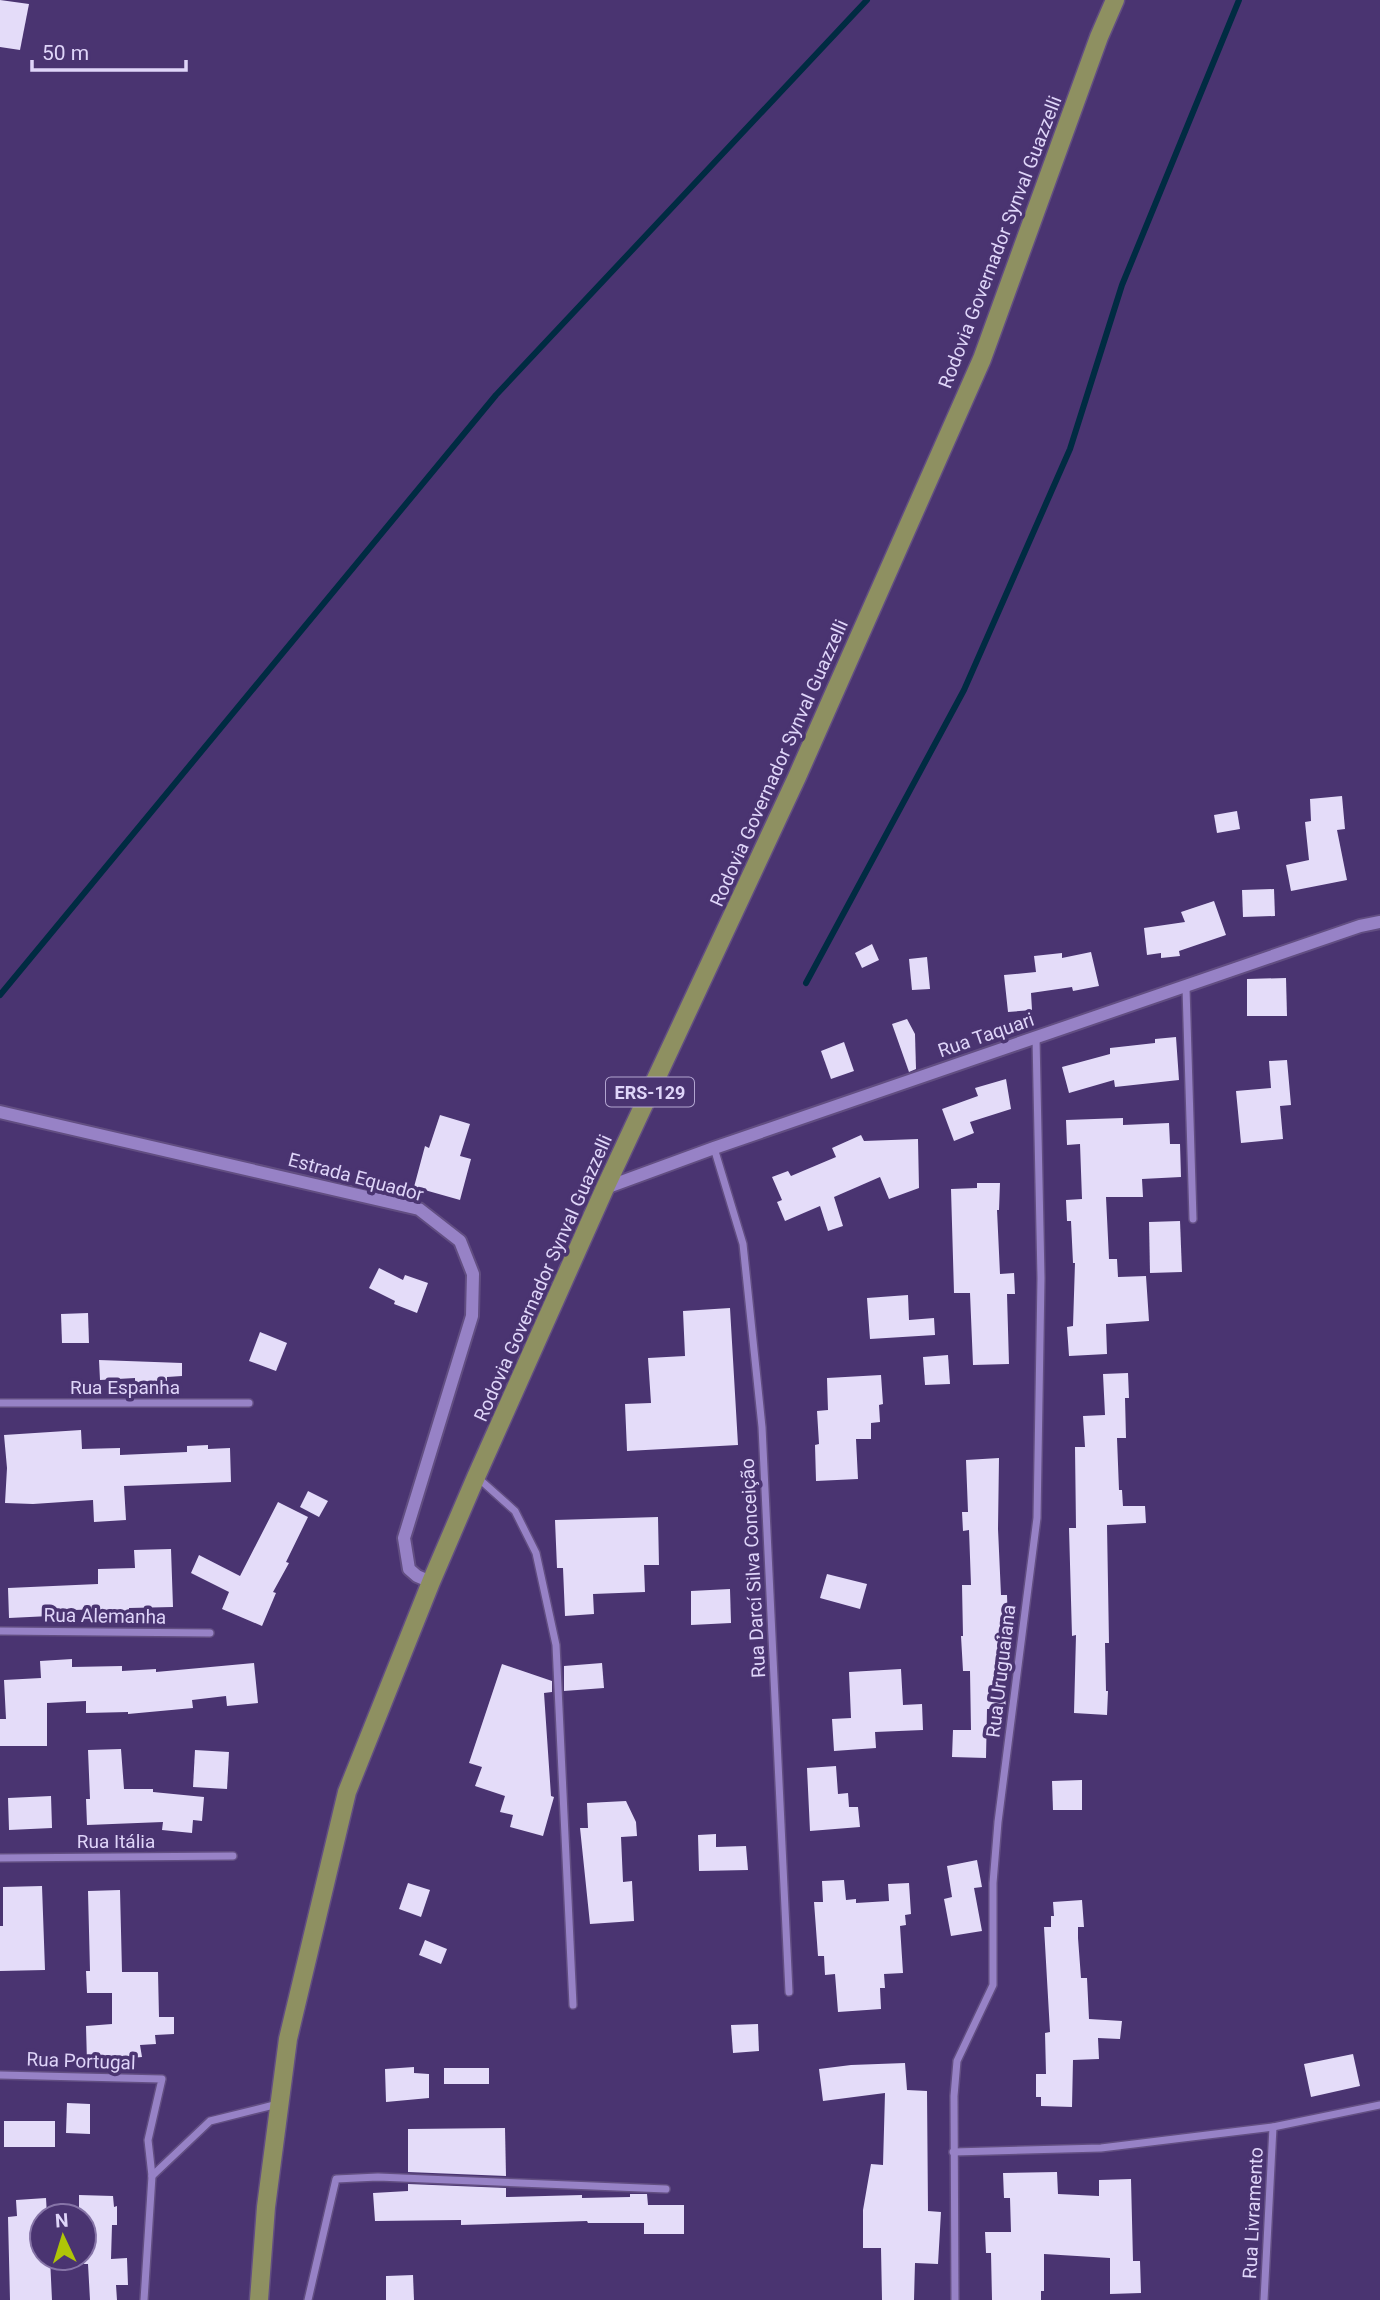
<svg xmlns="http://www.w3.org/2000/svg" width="1380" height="2300" font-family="Roboto,sans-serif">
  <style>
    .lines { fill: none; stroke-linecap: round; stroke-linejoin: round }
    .stream { stroke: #002b42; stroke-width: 6 }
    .building { fill: #e4dcf9 }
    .minor-casing { stroke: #624e82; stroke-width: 10 }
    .tertiary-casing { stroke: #624e82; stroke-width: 16 }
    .primary-casing { stroke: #624e82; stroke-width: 21 }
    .minor { stroke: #9782c6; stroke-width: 7 }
    .tertiary { stroke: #9782c6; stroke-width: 12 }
    .primary { stroke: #8e9061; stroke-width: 18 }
    .labels { text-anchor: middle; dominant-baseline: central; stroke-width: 7; stroke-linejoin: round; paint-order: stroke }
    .shield { fill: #4a3471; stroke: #b2a5d0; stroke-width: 2 }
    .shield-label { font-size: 18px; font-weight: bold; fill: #dfd5f9 }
    .street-label { font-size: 19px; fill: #dfd5f9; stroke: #4a3471 }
  </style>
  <rect width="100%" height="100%" fill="#4a3471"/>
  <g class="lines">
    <g class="stream">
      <polyline points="806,983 964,690 1070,449 1122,285 1239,0"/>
      <polyline points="0,995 496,395 867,0"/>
    </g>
  </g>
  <g class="building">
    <polygon points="0,0 29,4 20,50 0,47"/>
    <polygon points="1342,796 1345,829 1337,830 1347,880 1291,891 1286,865 1309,860 1305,822 1311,821 1310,799"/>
    <polygon points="1237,811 1240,829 1217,833 1214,815"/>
    <polygon points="1274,889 1275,916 1243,917 1242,890"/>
    <polygon points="1214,901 1226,935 1179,951 1180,956 1161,958 1161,953 1147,955 1144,928 1185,922 1181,912"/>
    <polygon points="872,944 879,960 862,968 855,953"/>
    <polygon points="1091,952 1099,986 1073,991 1072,987 1031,993 1032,1010 1008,1012 1004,975 1036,972 1034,956 1062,953 1062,958"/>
    <polygon points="927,957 930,989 912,990 909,959"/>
    <polygon points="1286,978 1287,1016 1247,1016 1247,979"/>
    <polygon points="907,1019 915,1034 916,1069 909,1072 892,1024"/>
    <polygon points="1176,1037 1179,1080 1115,1087 1114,1080 1069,1093 1062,1067 1110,1054 1110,1048 1155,1043 1155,1039"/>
    <polygon points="844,1042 854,1071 831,1079 821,1051"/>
    <polygon points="1287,1060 1291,1105 1280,1106 1283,1139 1241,1143 1236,1091 1271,1088 1269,1061"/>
    <polygon points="1006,1079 1011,1109 970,1122 974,1133 954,1141 942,1109 978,1096 975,1088"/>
    <polygon points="440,1115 470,1124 460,1156 471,1159 460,1200 414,1187 425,1146 429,1148"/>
    <polygon points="1123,1118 1123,1125 1169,1123 1170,1144 1180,1144 1181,1177 1142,1179 1143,1197 1106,1197 1109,1259 1117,1259 1118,1277 1146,1276 1149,1321 1106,1324 1107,1354 1069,1356 1067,1327 1073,1326 1075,1263 1073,1263 1071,1221 1067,1221 1066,1200 1082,1199 1080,1144 1067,1145 1066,1120"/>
    <polygon points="861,1135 864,1141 918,1139 919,1188 889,1199 880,1177 834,1197 843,1226 828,1231 820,1206 785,1221 777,1202 782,1200 772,1177 788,1171 791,1176 836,1157 832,1148"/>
    <polygon points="977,1183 1000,1183 999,1210 997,1210 1000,1274 1014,1273 1015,1294 1007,1294 1009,1364 973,1365 970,1293 954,1293 951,1189 977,1188"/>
    <polygon points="1180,1221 1182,1272 1150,1273 1149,1222"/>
    <polygon points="379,1268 403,1280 405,1275 428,1283 417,1313 394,1304 395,1301 369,1288"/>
    <polygon points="908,1295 909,1320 934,1318 935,1335 870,1339 867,1298"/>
    <polygon points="730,1308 738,1445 627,1451 625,1404 651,1403 648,1358 685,1356 683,1311"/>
    <polygon points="88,1313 89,1343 62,1343 61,1314"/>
    <polygon points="260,1332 287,1343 276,1371 249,1361"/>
    <polygon points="948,1355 950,1384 925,1385 923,1357"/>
    <polygon points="99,1360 182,1363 182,1376 167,1377 167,1388 135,1387 135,1378 100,1380"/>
    <polygon points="1128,1373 1129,1398 1125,1398 1126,1438 1117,1438 1119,1490 1122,1490 1123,1506 1145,1506 1146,1523 1107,1525 1109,1643 1105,1643 1106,1691 1108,1691 1107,1715 1074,1713 1076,1635 1072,1636 1069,1528 1076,1528 1075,1447 1085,1447 1083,1416 1105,1415 1103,1374"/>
    <polygon points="881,1375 883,1404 879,1405 880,1422 871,1423 871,1439 856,1439 858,1479 816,1481 815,1445 819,1444 817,1411 828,1410 827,1378"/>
    <polygon points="81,1430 82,1449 120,1448 120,1455 187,1452 187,1446 208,1445 208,1449 230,1448 231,1482 124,1486 126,1520 94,1522 93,1500 33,1504 5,1503 7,1468 4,1435"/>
    <polygon points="999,1458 998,1529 1001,1595 1007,1595 1008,1625 1000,1626 1006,1709 987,1709 986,1758 952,1757 953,1730 971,1730 970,1671 963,1671 961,1636 963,1636 962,1585 971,1585 969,1530 963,1531 962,1512 968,1512 966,1460"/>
    <polygon points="308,1491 328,1501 319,1517 300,1507"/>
    <polygon points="278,1502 308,1517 286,1562 289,1563 273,1592 276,1593 262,1626 222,1609 229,1592 191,1573 199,1555 240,1576"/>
    <polygon points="658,1517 659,1565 644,1565 645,1592 593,1594 594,1614 565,1616 563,1568 557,1568 555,1520"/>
    <polygon points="171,1549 173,1607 129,1608 129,1611 100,1612 100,1609 50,1611 50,1616 9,1618 8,1588 98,1584 98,1569 135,1568 134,1550"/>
    <polygon points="827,1574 867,1584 860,1609 820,1598"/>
    <polygon points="730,1589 731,1623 691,1625 691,1591"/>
    <polygon points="72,1659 72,1667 122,1666 122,1671 156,1669 156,1672 254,1663 258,1703 227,1706 226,1696 192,1700 193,1708 128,1714 128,1712 86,1713 86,1701 47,1703 47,1746 0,1746 0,1719 6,1719 4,1680 41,1678 40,1661"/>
    <polygon points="602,1663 604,1688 564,1691 564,1666"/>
    <polygon points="502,1664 552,1681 552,1692 544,1693 551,1796 554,1797 543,1836 510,1827 513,1815 500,1812 505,1796 475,1786 482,1767 469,1763"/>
    <polygon points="901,1669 903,1705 922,1704 923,1730 875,1732 876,1748 834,1751 832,1719 851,1718 849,1672"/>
    <polygon points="121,1749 124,1789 153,1789 153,1792 204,1797 202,1821 193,1820 192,1833 162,1830 163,1822 87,1825 86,1799 90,1799 88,1750"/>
    <polygon points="195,1750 229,1752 227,1789 193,1787"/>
    <polygon points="836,1766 838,1794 848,1793 849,1807 858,1807 860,1827 810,1831 807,1768"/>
    <polygon points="1082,1780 1082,1810 1053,1810 1052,1781"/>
    <polygon points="51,1796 52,1828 9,1830 8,1798"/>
    <polygon points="626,1801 636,1822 637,1836 621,1837 623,1882 632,1881 634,1921 590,1924 580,1828 588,1828 587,1803"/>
    <polygon points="716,1834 716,1847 746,1846 748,1870 699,1871 698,1835"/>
    <polygon points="977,1860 982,1887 974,1888 982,1931 951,1936 944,1899 952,1897 947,1866"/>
    <polygon points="844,1880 846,1900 856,1899 856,1903 889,1901 888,1884 909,1883 911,1914 905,1915 906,1925 900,1926 903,1973 884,1974 885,1988 880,1988 881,2009 838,2012 835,1974 825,1975 824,1956 818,1956 814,1902 823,1902 822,1881"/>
    <polygon points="408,1883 430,1890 421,1917 399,1909"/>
    <polygon points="42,1886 45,1970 0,1971 0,1926 3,1926 3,1887"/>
    <polygon points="120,1890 122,1972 158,1972 159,2017 174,2017 174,2034 155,2035 156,2044 140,2045 142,2057 87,2062 86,2026 112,2024 112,1993 87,1993 86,1971 90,1971 88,1891"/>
    <polygon points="1082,1900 1084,1927 1078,1927 1078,1938 1081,1978 1087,1978 1089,2019 1122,2021 1120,2039 1098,2038 1099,2059 1073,2060 1072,2107 1041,2106 1041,2097 1036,2097 1036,2074 1046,2074 1045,2033 1050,2032 1044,1927 1051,1927 1051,1916 1054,1916 1053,1902"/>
    <polygon points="425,1940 447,1949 441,1964 419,1955"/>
    <polygon points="758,2024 759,2051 733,2053 731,2025"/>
    <polygon points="1353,2054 1360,2086 1311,2097 1304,2064"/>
    <polygon points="905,2063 907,2090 927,2091 928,2211 941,2212 938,2264 915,2263 914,2300 882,2300 881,2248 863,2248 863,2210 871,2164 883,2165 885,2093 823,2101 819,2069 851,2065"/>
    <polygon points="414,2067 414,2073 429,2074 429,2098 386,2102 385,2069"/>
    <rect x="444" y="2068" width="45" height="16"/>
    <polygon points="67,2103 90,2104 90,2134 66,2133"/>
    <rect x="4" y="2121" width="51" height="26"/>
    <polygon points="505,2128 506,2176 408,2172 408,2129"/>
    <polygon points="1057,2172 1058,2194 1099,2196 1099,2180 1131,2179 1133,2261 1140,2261 1141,2293 1110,2294 1110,2258 1044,2254 1044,2291 1041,2291 1041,2300 992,2300 991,2253 986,2253 985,2232 1011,2232 1010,2198 1004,2198 1003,2173"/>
    <polygon points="408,2184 506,2188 506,2197 582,2195 582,2198 630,2197 630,2194 647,2194 648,2205 684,2205 684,2234 644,2234 644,2223 588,2223 587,2221 461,2225 461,2220 375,2221 373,2193 408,2191"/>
    <polygon points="79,2195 113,2196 114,2207 117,2206 117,2225 112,2225 111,2259 127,2258 128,2285 116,2285 117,2300 90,2300 88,2264 84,2264 84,2216 79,2216"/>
    <polygon points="46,2198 47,2216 42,2216 42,2258 50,2258 52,2300 10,2300 8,2217 17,2216 16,2200"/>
    <polygon points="413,2275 414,2300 386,2300 386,2276"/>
  </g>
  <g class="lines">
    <defs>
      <g id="minor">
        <polyline points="1186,988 1193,1219"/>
        <polyline points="714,1148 743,1244 762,1427 789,1992"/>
        <polyline points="0,1403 249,1403"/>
        <polyline points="477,1477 515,1511 536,1553 556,1645 573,2005"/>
        <polyline points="0,1631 210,1633"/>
        <polyline points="0,1858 233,1856"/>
        <polyline points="0,2075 162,2079 148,2140 152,2176 144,2300"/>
        <polyline points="953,2152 1101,2148 1273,2127 1380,2105"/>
        <polyline points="152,2176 210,2121 278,2104"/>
        <polyline points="308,2300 336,2179 378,2177 666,2189"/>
        <polyline points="955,2300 954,2096 957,2061 993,1985 993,1883 998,1822 1037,1518 1041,1278 1036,1038"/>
        <polyline points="1264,2300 1273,2127"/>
      </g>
      <g id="tertiary">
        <polyline points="0,1112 419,1209 460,1241 473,1274 472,1316 404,1538 409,1569 417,1576 431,1582"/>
        <polyline points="605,1188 714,1148 1360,926 1380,922"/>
      </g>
      <polyline id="primary" points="259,2300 266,2207 288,2039 347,1792 431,1582 476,1477 605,1188 797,777 982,359 1099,37 1115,0"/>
    </defs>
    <use href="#minor" class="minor-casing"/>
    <use href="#tertiary" class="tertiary-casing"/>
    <use href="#primary" class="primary-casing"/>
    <use href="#minor" class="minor"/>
    <use href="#tertiary" class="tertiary"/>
    <use href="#primary" class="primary"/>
  </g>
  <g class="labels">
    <rect class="shield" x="606" y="1077.5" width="88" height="29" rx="5"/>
    <g class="shield-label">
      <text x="650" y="1092">ERS-129</text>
    </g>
    <g class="street-label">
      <text transform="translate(1000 242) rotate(-69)">Rodovia Governador Synval Guazzelli</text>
      <text transform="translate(779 763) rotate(-66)">Rodovia Governador Synval Guazzelli</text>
      <text transform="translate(986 1035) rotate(-19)">Rua Taquari</text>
      <text transform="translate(356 1177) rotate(15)">Estrada Equador</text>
      <text transform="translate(543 1278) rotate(-66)">Rodovia Governador Synval Guazzelli</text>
      <text x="125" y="1387">Rua Espanha</text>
      <text transform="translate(753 1568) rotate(-93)">Rua Darcí Silva Conceição</text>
      <text transform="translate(105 1616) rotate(1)">Rua Alemanha</text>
      <text transform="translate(1001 1671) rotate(-83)">Rua Uruguaiana</text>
      <text x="116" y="1841">Rua Itália</text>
      <text transform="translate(81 2061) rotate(2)">Rua Portugal</text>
      <text transform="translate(1253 2213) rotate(-87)">Rua Livramento</text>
    </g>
  </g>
  <g transform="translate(63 2237) rotate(356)"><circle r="33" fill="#4a3471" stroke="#8674a7" stroke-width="2"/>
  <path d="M0-5L12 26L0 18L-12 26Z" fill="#afc507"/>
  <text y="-10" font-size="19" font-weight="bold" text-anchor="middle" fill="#dfd5f9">N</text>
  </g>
  <path d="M32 60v10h154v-10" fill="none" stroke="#dfd5f9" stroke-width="3.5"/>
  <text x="42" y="60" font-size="21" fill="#dfd5f9" stroke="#4a3471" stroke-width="5" paint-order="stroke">50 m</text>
</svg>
